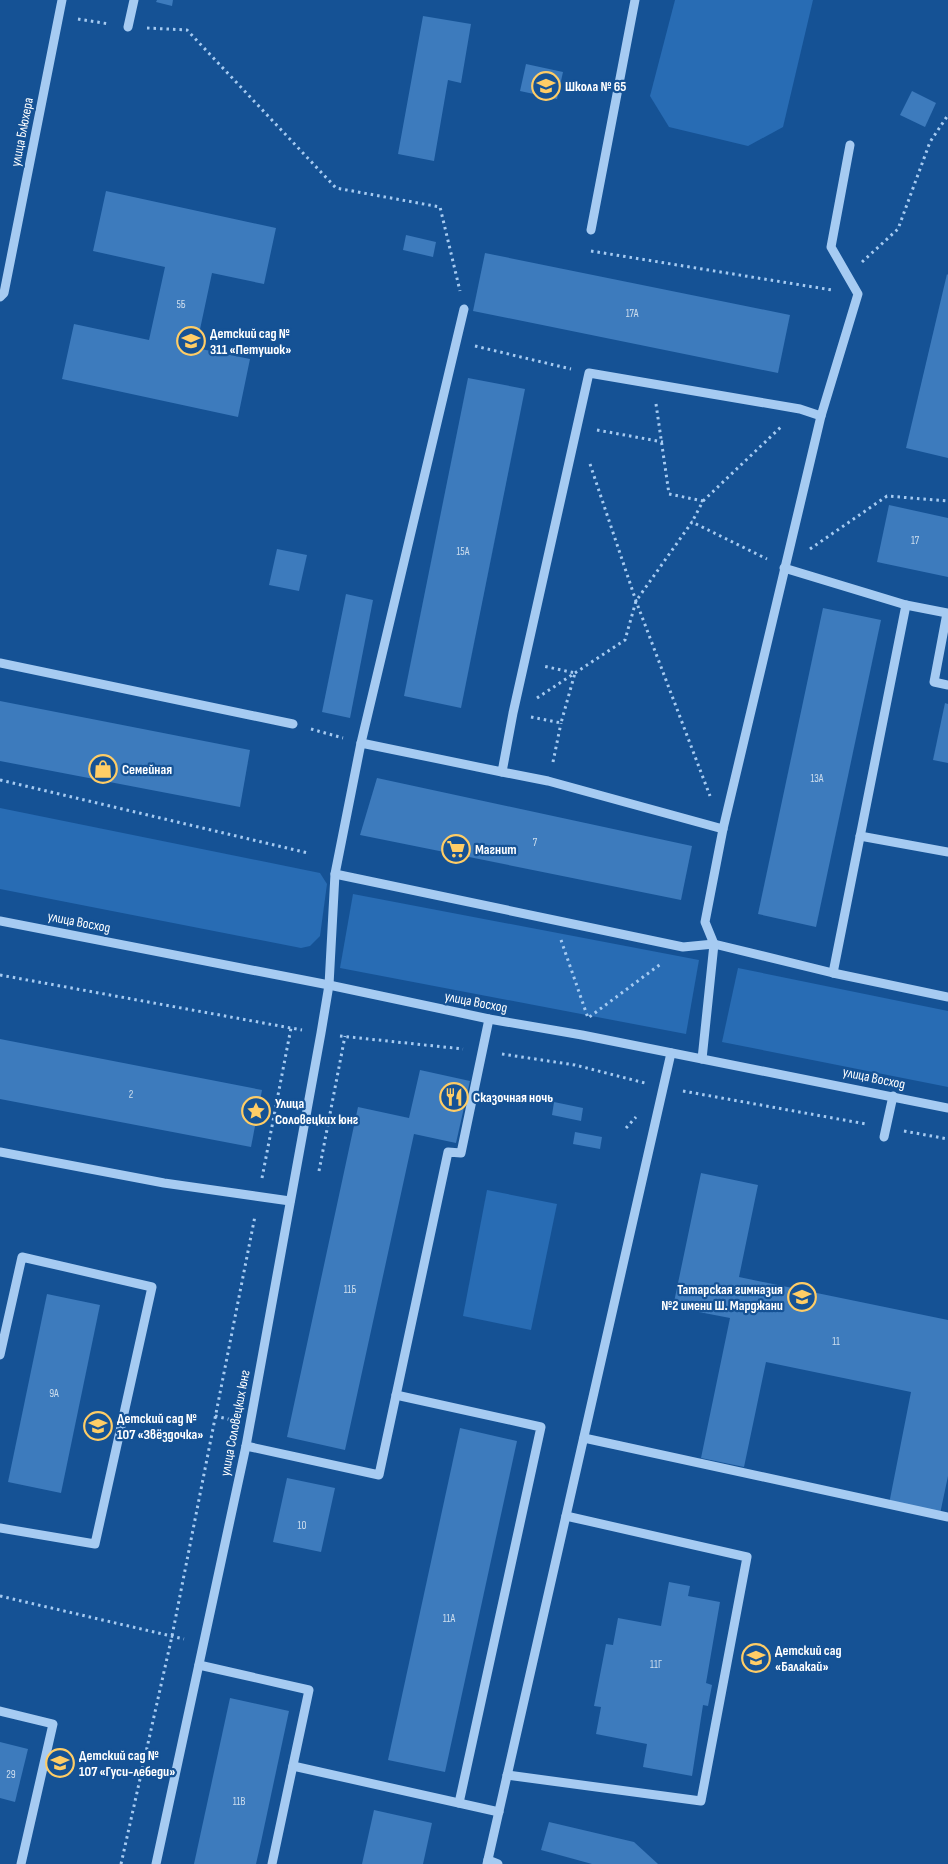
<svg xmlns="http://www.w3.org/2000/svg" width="948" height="1864" font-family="'Sofia Sans Condensed',sans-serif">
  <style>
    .green { fill: #286cb4 }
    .building { fill: #3d7bbd }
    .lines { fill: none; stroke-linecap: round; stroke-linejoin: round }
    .path { stroke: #a6cbf2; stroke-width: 3; stroke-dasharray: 2.5 4; stroke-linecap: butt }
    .minor { stroke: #a6cbf2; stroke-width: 9 }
    .labels { text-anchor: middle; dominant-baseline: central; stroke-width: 4.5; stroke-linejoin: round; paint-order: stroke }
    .number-label { font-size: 11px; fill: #cedeee }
    .poi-label { font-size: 14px; font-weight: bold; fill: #fff; stroke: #155295; text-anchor: start }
    .street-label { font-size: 14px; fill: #fff; stroke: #155295 }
  </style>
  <rect width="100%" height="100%" fill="#155295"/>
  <g class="green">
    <polygon points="675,0 813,0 783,127 748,146 669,127 650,96"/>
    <polygon points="0,808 320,873 327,884 320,936 310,946 301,948 0,889"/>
    <polygon points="353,894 699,960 686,1034 340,968"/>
    <polygon points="738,968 948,1011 948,1087 722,1042"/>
    <polygon points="487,1190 557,1204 531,1330 463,1316"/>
  </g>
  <g class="building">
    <polygon points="157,0 173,0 172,6 156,2"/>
    <polygon points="423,16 471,24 461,83 448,80 434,161 398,154"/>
    <polygon points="526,64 563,72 557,99 520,91"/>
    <polygon points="912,91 936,103 925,127 900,115"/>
    <polygon points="106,191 276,228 264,284 212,273 196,348 250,359 238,417 62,379 74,324 149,340 165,267 93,251"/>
    <polygon points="406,235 436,242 433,257 403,250"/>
    <polygon points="485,253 790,315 778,373 473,311"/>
    <polygon points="947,274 948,275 948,458 906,448"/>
    <polygon points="468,378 525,389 461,708 404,696"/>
    <polygon points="889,505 948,518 948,577 877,562"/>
    <polygon points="277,549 307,555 299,591 269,585"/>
    <polygon points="346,594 373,600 350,718 322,712"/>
    <polygon points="823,608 881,620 816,927 758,914"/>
    <polygon points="0,701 250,750 240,807 0,761"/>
    <polygon points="945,703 948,704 948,763 933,760"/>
    <polygon points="377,778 692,846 681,900 360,835"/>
    <polygon points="0,1039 262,1090 251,1147 0,1099"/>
    <polygon points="420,1070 470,1081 456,1143 414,1134 345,1450 287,1437 358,1107 409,1118"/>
    <polygon points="554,1102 583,1108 581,1121 552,1115"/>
    <polygon points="575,1132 602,1137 600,1149 573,1144"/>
    <polygon points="701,1173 758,1185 739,1277 948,1320 948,1476 940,1514 889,1504 911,1392 766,1362 744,1467 701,1458 730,1318 673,1307"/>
    <polygon points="47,1294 100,1305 61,1493 8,1482"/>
    <polygon points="460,1428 517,1441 445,1772 388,1760"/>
    <polygon points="287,1478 335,1488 321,1552 273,1542"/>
    <polygon points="669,1582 690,1586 688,1596 720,1602 706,1683 712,1685 708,1706 703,1705 692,1776 643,1767 647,1744 596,1734 601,1707 594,1706 606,1644 613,1645 618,1618 661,1626"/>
    <polygon points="230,1698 289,1711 261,1842 256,1864 194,1864"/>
    <polygon points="0,1742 28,1749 15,1802 0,1798"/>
    <polygon points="374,1810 432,1823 423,1864 362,1864"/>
    <polygon points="549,1822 634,1842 658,1864 592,1864 541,1850"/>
  </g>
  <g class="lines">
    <g class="path">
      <polyline points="78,19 109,24"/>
      <polyline points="147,28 187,30 336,188 440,207 460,291"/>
      <polyline points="591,251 832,290"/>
      <polyline points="862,262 898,229 930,142 948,115"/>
      <polyline points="475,346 571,369"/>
      <polyline points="656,404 669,494 703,501 692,522"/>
      <polyline points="597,430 663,442"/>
      <polyline points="590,464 636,601 710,796"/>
      <polyline points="703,501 783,425"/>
      <polyline points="810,549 887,496 948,501"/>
      <polyline points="537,698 625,640 636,601 692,522 767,559"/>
      <polyline points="531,717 561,723 575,673 543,666"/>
      <polyline points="311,729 343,738"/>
      <polyline points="553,762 561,723"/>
      <polyline points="0,780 308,853"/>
      <polyline points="561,940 588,1018 662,963"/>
      <polyline points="0,975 302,1030"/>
      <polyline points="340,1036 463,1049"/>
      <polyline points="502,1054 575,1065 645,1083"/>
      <polyline points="683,1091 866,1124"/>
      <polyline points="626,1128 636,1117"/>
      <polyline points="904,1131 948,1139"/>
      <polyline points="319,1171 345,1036"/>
      <polyline points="262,1178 291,1028"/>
      <polyline points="215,1416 232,1420"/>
      <polyline points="0,1596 184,1639"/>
      <polyline points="121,1864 172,1636 255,1216"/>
    </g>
    <g class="minor">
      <polyline points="128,27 134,0"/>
      <polyline points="591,230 635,0"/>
      <polyline points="0,297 4,293 62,0"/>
      <polyline points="821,416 858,294 831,247 850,145"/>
      <polyline points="784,568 906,605 947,613 934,682 948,685"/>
      <polyline points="0,663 293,724"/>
      <polyline points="361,743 464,309"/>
      <polyline points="502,772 548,781 723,829"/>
      <polyline points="860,836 948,852"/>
      <polyline points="335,874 683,947 714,944 833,973 948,997"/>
      <polyline points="0,921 329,985 489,1019 582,1035 948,1108"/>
      <polyline points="833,973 906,605"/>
      <polyline points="884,1137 893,1096"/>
      <polyline points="0,1152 164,1183 290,1201"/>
      <polyline points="0,1355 22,1257 152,1287 95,1544 0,1528"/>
      <polyline points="396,1395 541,1427 459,1803"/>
      <polyline points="584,1438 948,1517"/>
      <polyline points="246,1446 379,1475 448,1152 461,1153 489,1019"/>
      <polyline points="199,1665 309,1690 272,1864"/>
      <polyline points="0,1711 53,1724 21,1864"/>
      <polyline points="293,1766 499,1812"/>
      <polyline points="507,1775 701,1801 747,1557 566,1516"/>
      <polyline points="488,1860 498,1864"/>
      <polyline points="156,1864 246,1446 321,1033 329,985 335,874 361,743 502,772 513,713 589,373 800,409 821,416 723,829 705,922 714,944 702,1059"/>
      <polyline points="487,1864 671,1053"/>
    </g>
  </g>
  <defs>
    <symbol id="school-ring" viewBox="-11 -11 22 22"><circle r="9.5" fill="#155295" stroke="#ffcd66" stroke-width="1.5"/><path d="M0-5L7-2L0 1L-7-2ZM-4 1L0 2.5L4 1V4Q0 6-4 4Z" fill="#ffcd66"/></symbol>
    <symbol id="shop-ring" viewBox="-11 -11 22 22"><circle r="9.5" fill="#155295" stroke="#ffcd66" stroke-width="1.5"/><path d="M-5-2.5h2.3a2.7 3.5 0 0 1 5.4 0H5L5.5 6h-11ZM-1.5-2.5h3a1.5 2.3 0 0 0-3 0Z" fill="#ffcd66"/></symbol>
    <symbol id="supermarket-ring" viewBox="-11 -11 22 22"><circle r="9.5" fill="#155295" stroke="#ffcd66" stroke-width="1.5"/><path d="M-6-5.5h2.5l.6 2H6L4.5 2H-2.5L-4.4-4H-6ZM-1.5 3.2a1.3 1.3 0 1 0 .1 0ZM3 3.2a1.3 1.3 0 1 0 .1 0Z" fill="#ffcd66"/></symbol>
    <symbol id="restaurant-ring" viewBox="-11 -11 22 22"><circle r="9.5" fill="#155295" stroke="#ffcd66" stroke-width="1.5"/><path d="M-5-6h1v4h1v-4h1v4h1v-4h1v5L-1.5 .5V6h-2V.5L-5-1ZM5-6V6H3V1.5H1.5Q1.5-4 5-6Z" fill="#ffcd66"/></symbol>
    <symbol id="sight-ring" viewBox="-11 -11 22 22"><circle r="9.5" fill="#155295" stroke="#ffcd66" stroke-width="1.5"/><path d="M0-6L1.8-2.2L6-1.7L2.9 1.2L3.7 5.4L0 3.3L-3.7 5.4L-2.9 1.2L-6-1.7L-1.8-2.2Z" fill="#ffcd66"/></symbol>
  </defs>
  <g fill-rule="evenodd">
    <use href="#school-ring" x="530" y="70" width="32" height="32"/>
    <use href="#school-ring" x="175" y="325" width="32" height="32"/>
    <use href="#shop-ring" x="87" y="753" width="32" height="32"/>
    <use href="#supermarket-ring" x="440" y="833" width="32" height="32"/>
    <use href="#restaurant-ring" x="438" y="1081" width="32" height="32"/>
    <use href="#sight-ring" x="240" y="1095" width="32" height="32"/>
    <use href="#school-ring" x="786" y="1281" width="32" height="32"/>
    <use href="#school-ring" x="82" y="1410" width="32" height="32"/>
    <use href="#school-ring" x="740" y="1642" width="32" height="32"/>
    <use href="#school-ring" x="44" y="1747" width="32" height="32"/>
  </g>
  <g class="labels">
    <g class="number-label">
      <text x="181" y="304">5Б</text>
      <text x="632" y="313">17А</text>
      <text x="915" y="540">17</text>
      <text x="463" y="551">15А</text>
      <text x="817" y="778">13А</text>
      <text x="535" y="842">7</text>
      <text x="131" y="1094">2</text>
      <text x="350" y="1289">11Б</text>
      <text x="836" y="1341">11</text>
      <text x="54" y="1393">9А</text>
      <text x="302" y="1525">10</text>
      <text x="449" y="1618">11А</text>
      <text x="656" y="1664">11Г</text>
      <text x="11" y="1774">29</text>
      <text x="239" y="1801">11В</text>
    </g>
    <g class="poi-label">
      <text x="565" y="86">Школа № 65</text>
      <text x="210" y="333">Детский сад №<tspan x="210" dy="16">311 «Петушок»</tspan></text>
      <text x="122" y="769">Семейная</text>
      <text x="475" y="849">Магнит</text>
      <text x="473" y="1097">Сказочная ночь</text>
      <text x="275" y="1103">Улица<tspan x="275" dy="16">Соловецких юнг</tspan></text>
      <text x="783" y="1289" text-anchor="end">Татарская гимназия<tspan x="783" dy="16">№2 имени Ш. Марджани</tspan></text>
      <text x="117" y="1418">Детский сад №<tspan x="117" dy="16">107 «Звёздочка»</tspan></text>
      <text x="775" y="1650">Детский сад<tspan x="775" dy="16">«Балакай»</tspan></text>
      <text x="79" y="1755">Детский сад №<tspan x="79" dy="16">107 «Гуси-лебеди»</tspan></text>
    </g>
    <g class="street-label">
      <text transform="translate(22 132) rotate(-79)">улица Блюхера</text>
      <text transform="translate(79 922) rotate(11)">улица Восход</text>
      <text transform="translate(476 1002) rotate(11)">улица Восход</text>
      <text transform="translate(874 1078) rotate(12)">улица Восход</text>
      <text transform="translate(235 1423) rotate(-79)">улица Соловецких юнг</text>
    </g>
  </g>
</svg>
